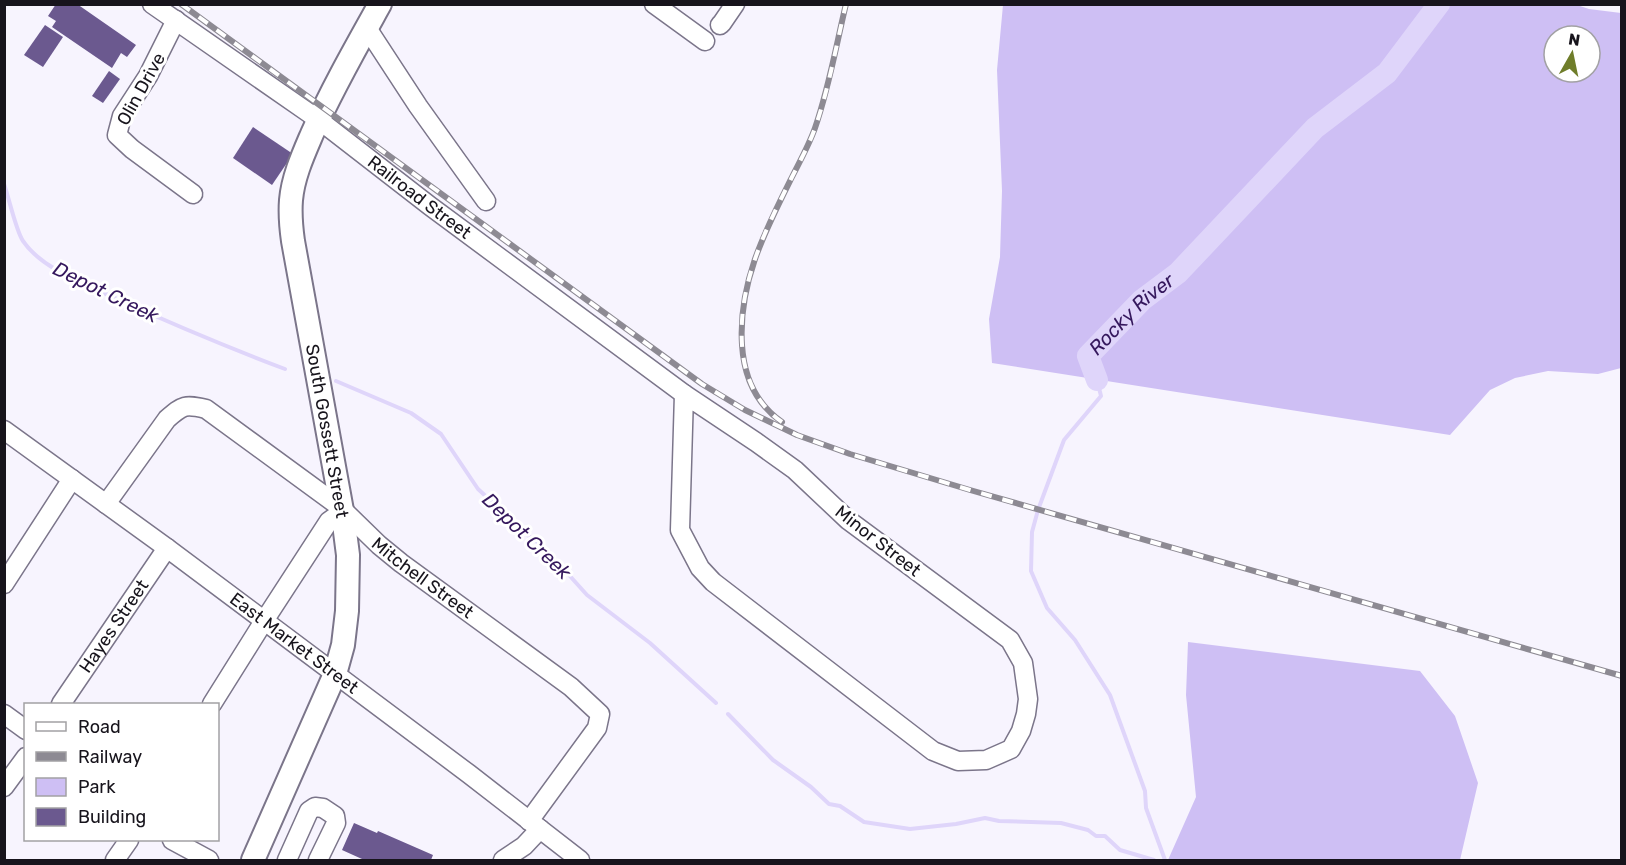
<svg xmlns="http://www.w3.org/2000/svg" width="1626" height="865" font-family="Rubik,sans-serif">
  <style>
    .green { fill: #cebff4; fill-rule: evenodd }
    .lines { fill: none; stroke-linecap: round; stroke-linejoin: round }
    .stream { stroke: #dfd5fa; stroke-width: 4 }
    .river { stroke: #dfd5fa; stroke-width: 22 }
    .building { fill: #6b598f }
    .minor-casing { stroke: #7b758a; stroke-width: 21 }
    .major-casing { stroke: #7b758a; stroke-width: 26 }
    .minor { stroke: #fff; stroke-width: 18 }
    .major { stroke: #fff; stroke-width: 22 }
    .rail-casing { stroke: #8d8a93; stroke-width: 6 }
    .rail { stroke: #fff; stroke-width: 4; stroke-dasharray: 11; stroke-linecap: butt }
    .labels { text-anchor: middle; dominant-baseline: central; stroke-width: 6; stroke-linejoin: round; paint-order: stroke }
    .street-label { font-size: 18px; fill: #17141c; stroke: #fff }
    .water-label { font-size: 20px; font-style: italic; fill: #35185d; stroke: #fff }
  </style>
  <rect width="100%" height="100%" fill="#f7f4fe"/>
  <g class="green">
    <path d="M 1574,4 L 1589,9 L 1621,13 L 1621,368 L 1598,374 L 1548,371 L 1515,378 L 1490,390 L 1450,435 L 992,363 L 989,319 L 1000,257 L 1002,191 L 997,70 L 1003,5 ZM 1554,36 L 1590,36 L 1590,72 L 1554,72 Z"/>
    <polygon points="1188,642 1420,671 1455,716 1478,783 1460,860 1168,860 1196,797 1186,695"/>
  </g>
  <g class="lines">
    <g class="stream">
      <path d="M 4,184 C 9,198 16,231 23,241 C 42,269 85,284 115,298 C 172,324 227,347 285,369"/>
      <polyline points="1097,380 1101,396 1064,440 1038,510 1032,532 1031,571 1047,608 1075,640 1110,695 1145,791 1146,808 1165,860"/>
      <polyline points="336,381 411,413 441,434 478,489 530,537 542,545 587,595 650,643 716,703"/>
      <polyline points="728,714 773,760 811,787 829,804 840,806 864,822 910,829 956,824 985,818 999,821 1061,823 1088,830 1096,836 1105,836 1120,850 1154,860"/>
    </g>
    <path class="river" id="s1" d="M 1097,380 L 1088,356 L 1142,300 L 1178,273 L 1315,128 L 1387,73 L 1439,4"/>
  </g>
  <g class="building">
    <polygon points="56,4 77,4 136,45 127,57 121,53 112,68 52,27 56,21 48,16"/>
    <polygon points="45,25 63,37 43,67 24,55"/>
    <polygon points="109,71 120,79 103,103 92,96"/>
    <polygon points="253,127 293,154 272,185 233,158"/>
    <polygon points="354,823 377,833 378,831 433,855 431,860 361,860 362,859 342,850"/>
  </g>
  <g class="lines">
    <defs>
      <g id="minor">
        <path id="s2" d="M 152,4 L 319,120 L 430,206 L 684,394"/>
        <polyline points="654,4 705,41"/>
        <polyline points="176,20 148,76 122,116 117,135 132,149 193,194"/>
        <polyline points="720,25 722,23 735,4"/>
        <polyline points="367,28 418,106 486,201"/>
        <polygon points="684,394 756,442 795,470 848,520 1010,640 1023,663 1028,699 1026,714 1021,731 1011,749 986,760 958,761 933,751 713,582 700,568 680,530"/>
        <path id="s3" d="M 4,430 L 167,548 L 469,774 L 580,860"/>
        <path id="s4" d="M 106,504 L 167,419 C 183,405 185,404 206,409 L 340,507 L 379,545 L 401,563 L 571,687 L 600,714 L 597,728 L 529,821"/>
        <polyline points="4,584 72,479"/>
        <path id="s5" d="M 61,704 L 167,548"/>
        <polyline points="212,704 264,621 329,521 339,514 342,510"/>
        <polyline points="4,714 26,730"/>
        <polyline points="4,787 26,757"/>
        <polyline points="172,840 209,860"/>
        <polyline points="115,860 129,840"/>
        <polyline points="287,860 309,811 315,807 323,808 335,816 336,823 318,860"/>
        <polyline points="503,860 524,846 540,829"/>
      </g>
      <path id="major" d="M 253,860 L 335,674 L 343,645 L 347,611 L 348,555 L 343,516 L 293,241 C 291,227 290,213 291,200 C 293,177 303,155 312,134 C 332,89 356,47 380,4"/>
    </defs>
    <use href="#minor" class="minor-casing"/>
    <use href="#major" class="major-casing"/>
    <use href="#minor" class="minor"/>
    <use href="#major" class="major"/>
    <defs>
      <g id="rail">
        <polyline points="181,4 702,384 745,410 797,435 850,454 970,490 1622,676"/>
        <path d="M 782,422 C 756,404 744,376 742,345 C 738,283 765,231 792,177 C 800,161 809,145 815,128 C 829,88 836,46 846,4"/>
      </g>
    </defs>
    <use href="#rail" class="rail-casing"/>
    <use href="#rail" class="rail"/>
  </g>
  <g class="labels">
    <g class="street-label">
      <text transform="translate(141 89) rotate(-61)">Olin Drive</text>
      <text stroke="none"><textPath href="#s2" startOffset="330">Railroad Street</textPath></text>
      <text transform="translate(327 431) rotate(80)">South Gossett Street</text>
      <text transform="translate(878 541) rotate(38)">Minor Street</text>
      <text stroke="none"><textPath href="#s4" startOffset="423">Mitchell Street</textPath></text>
      <text stroke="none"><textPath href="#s5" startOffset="94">Hayes Street</textPath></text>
      <text stroke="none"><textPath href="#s3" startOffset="360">East Market Street</textPath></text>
    </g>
    <g class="water-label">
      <text transform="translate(106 292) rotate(26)">Depot Creek</text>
      <text stroke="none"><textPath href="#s1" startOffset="86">Rocky River</textPath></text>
      <text transform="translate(527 536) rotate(44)">Depot Creek</text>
    </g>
  </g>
  <rect width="1626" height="865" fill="none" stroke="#17141c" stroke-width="12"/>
  <rect x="24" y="703" width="195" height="138" fill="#ffffff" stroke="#a2a1a4" stroke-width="1.5"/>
  <rect x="36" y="722" width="30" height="9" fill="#ffffff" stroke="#a2a1a4" stroke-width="1.5"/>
  <text x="78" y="733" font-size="18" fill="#17141c">Road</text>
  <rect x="36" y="752" width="30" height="9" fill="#8d8a93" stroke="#a2a1a4" stroke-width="1.5"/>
  <text x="78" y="763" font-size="18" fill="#17141c">Railway</text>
  <rect x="36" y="778" width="30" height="18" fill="#cebff4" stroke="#a2a1a4" stroke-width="1.5"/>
  <text x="78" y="793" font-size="18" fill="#17141c">Park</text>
  <rect x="36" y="808" width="30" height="18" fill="#6b598f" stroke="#a2a1a4" stroke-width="1.5"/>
  <text x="78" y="823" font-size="18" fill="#17141c">Building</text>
  <g transform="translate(1572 54) rotate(9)"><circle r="28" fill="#ffffff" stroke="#a2a1a4" stroke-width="1.5"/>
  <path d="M0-4.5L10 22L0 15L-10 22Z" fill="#6f7d2a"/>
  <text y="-9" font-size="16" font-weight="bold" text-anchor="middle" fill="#17141c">N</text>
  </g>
</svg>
